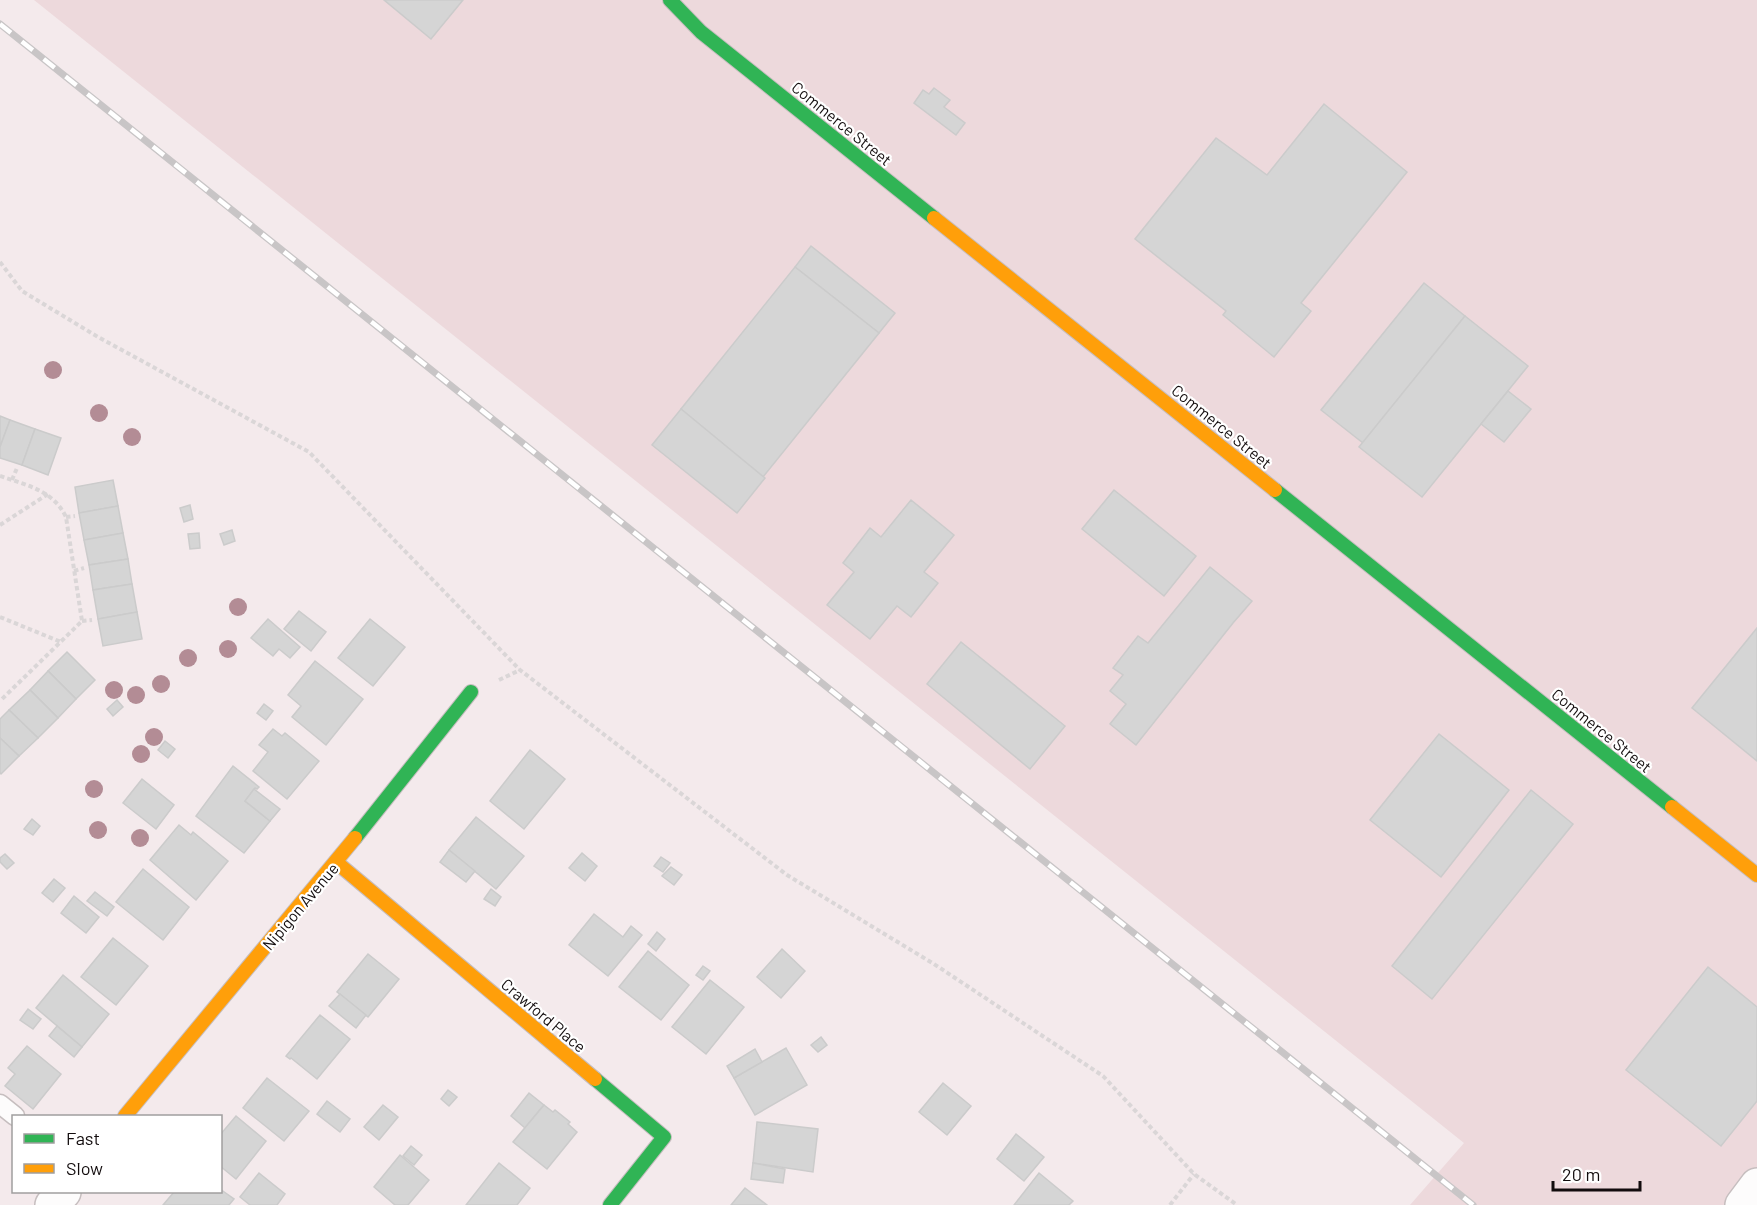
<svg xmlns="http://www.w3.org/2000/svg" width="1757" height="1205" font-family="Barlow,sans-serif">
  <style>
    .built { fill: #edd9dc }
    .building { fill: #d5d5d5; stroke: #cbcbcb; stroke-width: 1.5 }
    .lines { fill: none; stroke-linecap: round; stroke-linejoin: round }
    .lane-casing { stroke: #c6bebf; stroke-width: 21 }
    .street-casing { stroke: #c6bebf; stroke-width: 36 }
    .fast-casing { stroke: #c6bebf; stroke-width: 16 }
    .slow-casing { stroke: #c6bebf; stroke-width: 16 }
    .path { stroke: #dad6d7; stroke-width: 4; stroke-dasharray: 4.5 3; stroke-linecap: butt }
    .lane { stroke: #fdfcfc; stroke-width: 18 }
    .street { stroke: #fdfcfc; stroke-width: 33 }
    .fast { stroke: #30b455; stroke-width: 14 }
    .slow { stroke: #ff9f0a; stroke-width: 14 }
    .rail-casing { stroke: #c8c5c6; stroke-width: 7 }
    .rail { stroke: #fff; stroke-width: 4.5; stroke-dasharray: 14; stroke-linecap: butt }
    .tree { fill: #b38c95 }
    .labels { text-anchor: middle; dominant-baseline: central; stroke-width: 4.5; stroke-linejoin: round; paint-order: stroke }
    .street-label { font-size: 16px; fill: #120c0d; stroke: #fff }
  </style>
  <rect width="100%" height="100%" fill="#f4eaec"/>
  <polygon class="built" points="34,0 1757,0 1757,1205 1410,1205 1464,1143"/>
  <g class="building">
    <polygon points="384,0 463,0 431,39"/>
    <polygon points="934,88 950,100 944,107 965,123 956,135 914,103 923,90 929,94"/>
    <polygon points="1324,104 1407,172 1301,303 1311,311 1274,357 1223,315 1226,311 1135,239 1216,138 1267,175"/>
    <polygon points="811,246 895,313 879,333 795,267"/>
    <polygon points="795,267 879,333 763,477 681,409"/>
    <polygon points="1424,283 1465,316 1363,443 1321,410"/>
    <polygon points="1465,316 1528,366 1422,497 1359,447"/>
    <polygon points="1508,391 1531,409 1504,442 1481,424"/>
    <polygon points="681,409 765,478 737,513 652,445"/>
    <polygon points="0,416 10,420 0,447"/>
    <polygon points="10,420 35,429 22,465 0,458 0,447"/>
    <polygon points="35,429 61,438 48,475 22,465"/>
    <polygon points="113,480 118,506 79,513 75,487"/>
    <polygon points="1114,490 1196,556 1164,596 1082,529"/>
    <polygon points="911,500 954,535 924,572 938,583 911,617 897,606 870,639 827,605 854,572 843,563 870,528 881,537"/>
    <polygon points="190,505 193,519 184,522 180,508"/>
    <polygon points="118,506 123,533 84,540 79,513"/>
    <polygon points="232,530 235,541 224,545 220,534"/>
    <polygon points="123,533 128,559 89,565 84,540"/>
    <polygon points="199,533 200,548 190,549 188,534"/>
    <polygon points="128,559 132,584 93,590 89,565"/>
    <polygon points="1210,567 1252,601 1233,623 1136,745 1110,724 1126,704 1110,691 1123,675 1113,668 1138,636 1148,643"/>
    <polygon points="132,584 137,612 98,619 93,590"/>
    <polygon points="299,611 326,632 311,651 284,629"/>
    <polygon points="137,612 142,639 103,646 98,619"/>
    <polygon points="268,619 300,647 290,658 279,649 273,656 251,638"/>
    <polygon points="370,619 405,647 373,686 338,658"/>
    <polygon points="1757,628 1757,761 1692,708"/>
    <polygon points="961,642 1065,726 1030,769 927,684"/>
    <polygon points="67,652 95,680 76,699 48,671"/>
    <polygon points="315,661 363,699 326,745 292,717 301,706 288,695"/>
    <polygon points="48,671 76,699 58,718 30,690"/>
    <polygon points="30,690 58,718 38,738 9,710"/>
    <polygon points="117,700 123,707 113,716 107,709"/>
    <polygon points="264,704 273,711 266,720 257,713"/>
    <polygon points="9,710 38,738 19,756 0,738 0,719"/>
    <polygon points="273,729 282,736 285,733 319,761 287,799 253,771 268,752 259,745"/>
    <polygon points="1439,734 1509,790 1441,877 1370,820"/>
    <polygon points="0,738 19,756 1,774 0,773"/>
    <polygon points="165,741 175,749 168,758 158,750"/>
    <polygon points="530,750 565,779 524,829 490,801"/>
    <polygon points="233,766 259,787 257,789 255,788 245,801 270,821 244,853 196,816"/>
    <polygon points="142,779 174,805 156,829 123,803"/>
    <polygon points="254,789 280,809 270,821 245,801"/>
    <polygon points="1531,790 1573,824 1432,999 1392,966"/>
    <polygon points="476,817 524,856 496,889 449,850"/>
    <polygon points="32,819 40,826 33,835 24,829"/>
    <polygon points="179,825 191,835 193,832 228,861 196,900 150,860"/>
    <polygon points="449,850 475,871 466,882 440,862"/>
    <polygon points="582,853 597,866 585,881 569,868"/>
    <polygon points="5,854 14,863 7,869 0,862 0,858"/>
    <polygon points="661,857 670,863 663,872 654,866"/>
    <polygon points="671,867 682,875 674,885 662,876"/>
    <polygon points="143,869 189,907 163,940 116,902"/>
    <polygon points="54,879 65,888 53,902 42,893"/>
    <polygon points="491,889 501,897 495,906 484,899"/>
    <polygon points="95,892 114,907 107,916 87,901"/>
    <polygon points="74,896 99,917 86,933 61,913"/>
    <polygon points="594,914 623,937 631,926 642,935 608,976 569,945"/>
    <polygon points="657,932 665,939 656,951 648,944"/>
    <polygon points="113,938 148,966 116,1005 81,977"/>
    <polygon points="782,949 805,971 781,998 757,977"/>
    <polygon points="648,951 689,985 661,1020 619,987"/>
    <polygon points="368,954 399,979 368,1017 337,992"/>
    <polygon points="703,966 710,971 703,980 696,975"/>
    <polygon points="1708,967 1757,1007 1757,1101 1721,1146 1626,1070"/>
    <polygon points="63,975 109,1014 82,1047 36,1008"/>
    <polygon points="710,980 744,1007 706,1054 672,1027"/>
    <polygon points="340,994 366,1015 356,1028 329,1006"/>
    <polygon points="28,1009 41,1019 33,1029 20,1020"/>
    <polygon points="320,1015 350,1039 317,1079 291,1058 290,1059 286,1056"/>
    <polygon points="57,1026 82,1047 74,1057 49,1036"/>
    <polygon points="821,1037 827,1045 818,1052 811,1045"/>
    <polygon points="27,1046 61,1074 33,1109 5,1086 15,1074 8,1068"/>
    <polygon points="786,1048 807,1085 755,1115 734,1078"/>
    <polygon points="755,1049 762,1062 734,1078 727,1066"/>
    <polygon points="267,1078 309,1111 284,1141 243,1108"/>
    <polygon points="943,1083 971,1106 947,1135 919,1112"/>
    <polygon points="448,1090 457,1097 449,1106 441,1099"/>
    <polygon points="529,1093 544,1105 525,1128 511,1116"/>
    <polygon points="327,1101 350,1119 340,1132 317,1114"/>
    <polygon points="383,1105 398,1117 379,1140 364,1127"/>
    <polygon points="544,1105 553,1112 555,1110 570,1122 568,1124 577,1132 547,1169 513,1142"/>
    <polygon points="236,1116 266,1141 236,1179 220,1166 220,1135"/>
    <polygon points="757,1122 818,1129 813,1172 753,1163"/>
    <polygon points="1016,1134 1044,1157 1024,1181 997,1159"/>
    <polygon points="411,1146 422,1155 414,1165 403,1156"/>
    <polygon points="400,1155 429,1180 408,1205 395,1205 374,1187"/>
    <polygon points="499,1163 530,1188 517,1205 466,1205"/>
    <polygon points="753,1163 785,1169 783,1183 751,1179"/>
    <polygon points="259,1173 285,1194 277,1205 250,1205 240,1197"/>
    <polygon points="1039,1173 1073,1201 1069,1205 1014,1205"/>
    <polygon points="745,1188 767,1205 731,1205"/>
    <polygon points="220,1189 234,1199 229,1205 163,1205 174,1192 220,1192"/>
  </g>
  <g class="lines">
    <defs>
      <polyline id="lane" points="0,1104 15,1116"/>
      <g id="street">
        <polyline points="52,1205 64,1192"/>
        <polyline points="1742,1205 1757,1185"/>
      </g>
      <g id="fast">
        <polyline points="670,0 701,32 934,218"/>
        <polyline points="1275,490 1672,807"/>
        <polyline points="355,838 471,692"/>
        <polyline points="595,1079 664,1137 610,1205"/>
      </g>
      <g id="slow">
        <polyline points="934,218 1275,490"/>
        <polyline points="1672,807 1757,875"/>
        <polyline points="336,862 595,1079"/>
        <polyline points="125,1116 355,838"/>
      </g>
    </defs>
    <use href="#lane" class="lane-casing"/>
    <use href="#street" class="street-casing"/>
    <use href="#fast" class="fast-casing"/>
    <use href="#slow" class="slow-casing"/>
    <g class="path">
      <polyline points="0,262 22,291 98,337 309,452 520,670 787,875 934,964 1103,1076 1194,1174 1237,1205"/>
      <path d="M 0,476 C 26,485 53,490 66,517 L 82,621 L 0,701"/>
      <polyline points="12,480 17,468"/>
      <polyline points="66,517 75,516"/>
      <polyline points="0,525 48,494"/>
      <polyline points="74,571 84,568"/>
      <polyline points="0,617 61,642"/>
      <polyline points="82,621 92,620"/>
      <polyline points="499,680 520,670"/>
      <polyline points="1170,1205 1194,1174"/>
    </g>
    <use href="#lane" class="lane"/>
    <use href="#street" class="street"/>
    <use href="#fast" class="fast"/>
    <use href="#slow" class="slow"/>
    <defs>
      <polyline id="rail" points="0,24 1473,1205"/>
    </defs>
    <use href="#rail" class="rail-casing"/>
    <use href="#rail" class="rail"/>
  </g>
  <g class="tree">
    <circle cx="53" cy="370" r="9"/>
    <circle cx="99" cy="413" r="9"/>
    <circle cx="132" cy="437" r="9"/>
    <circle cx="238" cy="607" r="9"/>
    <circle cx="228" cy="649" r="9"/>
    <circle cx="188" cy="658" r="9"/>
    <circle cx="161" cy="684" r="9"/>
    <circle cx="114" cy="690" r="9"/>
    <circle cx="136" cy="695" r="9"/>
    <circle cx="154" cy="737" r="9"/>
    <circle cx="141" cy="754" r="9"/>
    <circle cx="94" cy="789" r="9"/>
    <circle cx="98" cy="830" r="9"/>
    <circle cx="140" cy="838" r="9"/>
  </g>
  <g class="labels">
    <g class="street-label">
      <text transform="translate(842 123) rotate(39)">Commerce Street</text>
      <text transform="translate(1222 426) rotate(39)">Commerce Street</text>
      <text transform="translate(1602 730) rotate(39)">Commerce Street</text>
      <text transform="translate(300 906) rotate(-50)">Nipigon Avenue</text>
      <text transform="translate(544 1015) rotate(40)">Crawford Place</text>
    </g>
  </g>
  <rect x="12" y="1115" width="210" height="78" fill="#ffffff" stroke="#a09e9e" stroke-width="1.5"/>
  <rect x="24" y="1134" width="30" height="9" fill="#30b455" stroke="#a09e9e" stroke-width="1.5"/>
  <text x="66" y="1145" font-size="18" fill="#120c0d">Fast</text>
  <rect x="24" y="1164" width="30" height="9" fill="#ff9f0a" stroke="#a09e9e" stroke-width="1.5"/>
  <text x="66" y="1175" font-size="18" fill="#120c0d">Slow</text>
  <path d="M1553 1181v9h87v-9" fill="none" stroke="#120c0d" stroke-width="3"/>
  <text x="1562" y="1181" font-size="18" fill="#120c0d" stroke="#ffffff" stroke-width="4.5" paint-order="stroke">20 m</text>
</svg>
